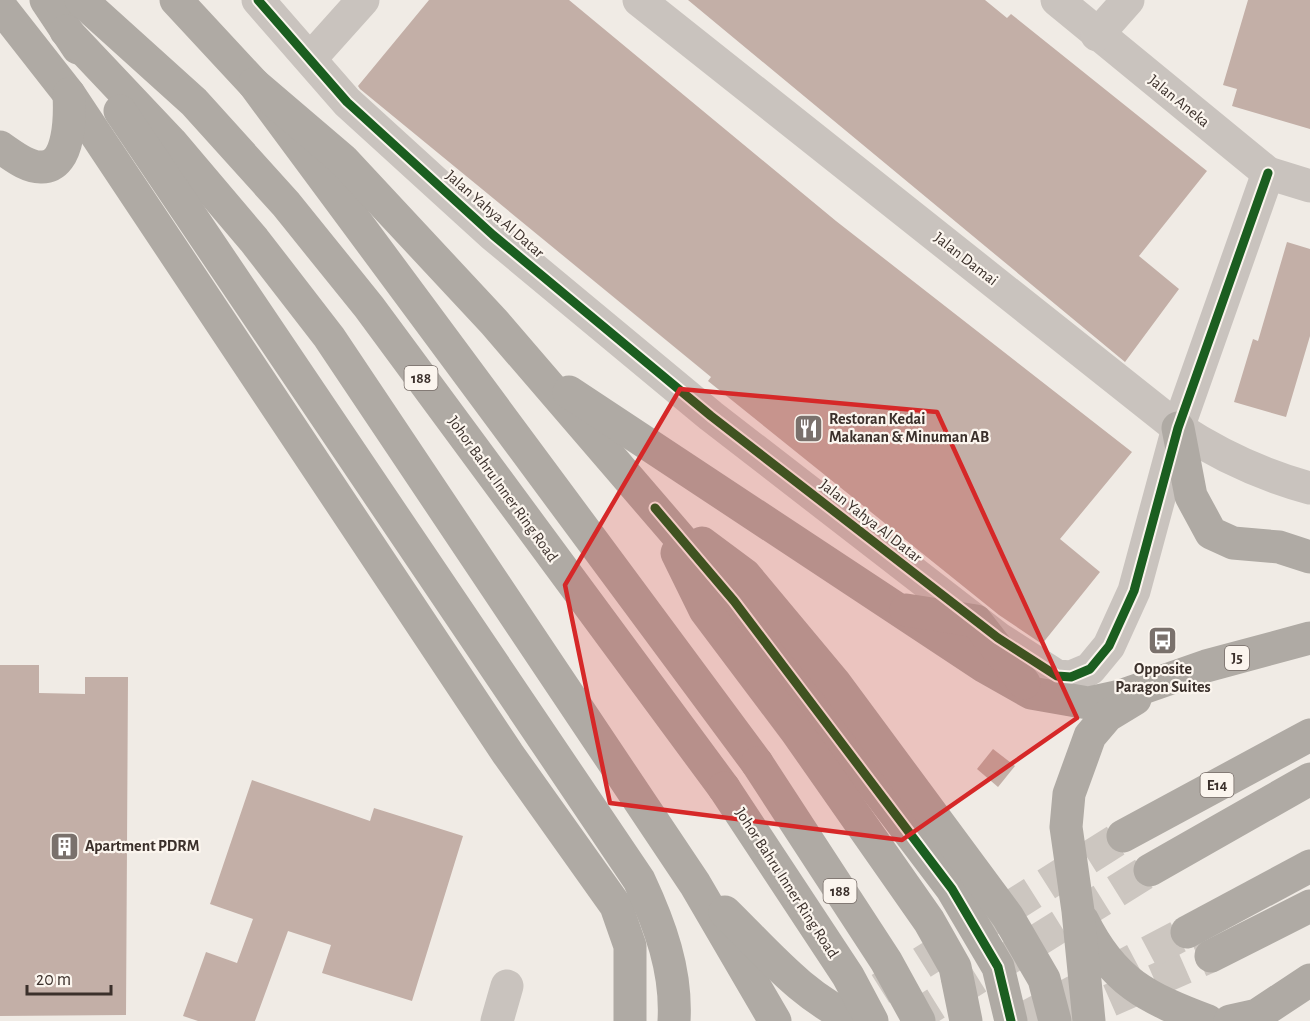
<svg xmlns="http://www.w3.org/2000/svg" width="1310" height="1021" font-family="'Alegreya Sans',sans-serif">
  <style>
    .building { fill: #c3afa7 }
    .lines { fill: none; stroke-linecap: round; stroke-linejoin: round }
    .highway-tunnel { stroke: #ccc6c0; stroke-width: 33; stroke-dasharray: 33 16; stroke-linecap: butt }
    .minor { stroke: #c9c3be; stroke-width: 33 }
    .highway { stroke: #afaaa4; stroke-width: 33 }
    .highway-bridge { stroke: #afaaa4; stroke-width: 33 }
    .cycleway-casing { stroke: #fbf5ee; stroke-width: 13 }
    .cycleway { stroke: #1b5e20; stroke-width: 9 }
    .marked { fill: #d62828; fill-opacity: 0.2; stroke: #d62828; stroke-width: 4.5; stroke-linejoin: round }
    .labels { text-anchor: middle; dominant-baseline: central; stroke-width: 4.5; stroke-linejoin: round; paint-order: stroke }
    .shield { fill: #fbf5ee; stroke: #756b66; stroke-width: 1.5 }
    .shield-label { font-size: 15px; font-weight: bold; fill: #3b302b }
    .street-label { font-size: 16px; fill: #3b302b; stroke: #fbf5ee }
    .poi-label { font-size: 16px; font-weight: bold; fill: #3b302b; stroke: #fbf5ee; text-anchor: start }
  </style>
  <rect width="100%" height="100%" fill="#f0ebe5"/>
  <g class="building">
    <polygon points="429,0 569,0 836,221 1132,452 1060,539 1100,572 1042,644 999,615 708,381 711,377 360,89 358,86"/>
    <polygon points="688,0 985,0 1007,18 1011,14 1207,171 1139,256 1179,289 1125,362"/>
    <polygon points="1248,0 1310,0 1310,129 1232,106 1237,89 1223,85"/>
    <polygon points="1287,242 1310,249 1310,336 1286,417 1234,402 1253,339 1258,341"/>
    <polygon points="0,665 39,665 39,693 85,694 85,677 128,677 126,1015 0,1016"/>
    <polygon points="993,749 1015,766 998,787 977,769"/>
    <polygon points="252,780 370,821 374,808 463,836 412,1001 322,973 331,945 288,931 255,1021 198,1021 183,1016 206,952 237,963 253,919 210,904"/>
  </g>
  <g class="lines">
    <g class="highway-tunnel">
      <polyline points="839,1015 1123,836"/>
      <polyline points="1065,1020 1211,956"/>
      <polyline points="908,1021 1150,870"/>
      <polyline points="1019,1021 1187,932"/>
    </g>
    <g class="minor">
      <polyline points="258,0 347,102 493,235 711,416 998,638 1057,676 1071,677 1090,669 1109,646 1134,591 1178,428 1268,173"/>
      <path d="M 639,0 L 1178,428 C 1219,455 1262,475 1310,488"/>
      <polyline points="1057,0 1268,173 1310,186"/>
      <polyline points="1097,35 1128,0"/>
      <polyline points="311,58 363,0"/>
      <polyline points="497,1021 507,986"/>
    </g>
    <g class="highway">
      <polyline points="46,0 78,48"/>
      <polyline points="81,0 194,102 286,204 369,307 724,788"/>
      <polyline points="176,0 254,84 757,763"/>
      <polyline points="0,6 69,94 508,754 616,906 630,946 630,1021"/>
      <polyline points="66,31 171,142 254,240 329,337 695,884 775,1021"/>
      <polyline points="254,84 343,160 494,322 734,601 952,889 998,967 1011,1021"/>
      <path d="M 120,111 L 639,880 C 660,925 677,971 674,1021"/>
      <path d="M 0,147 C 12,155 27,168 42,167 C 71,167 70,113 69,94"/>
      <polyline points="569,392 985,667 1031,693 1088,703 1120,696 1206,666 1310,638"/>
      <polyline points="1178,428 1191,496 1211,533 1233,543 1279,547 1310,557"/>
      <polyline points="702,543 745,575 835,683 1008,917 1044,979 1055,1021"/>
      <polyline points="677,553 705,610 796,731 929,921 955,967 966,1021"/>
      <polyline points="906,610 976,621 1024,683"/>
      <polyline points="1123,836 1310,735"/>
      <polyline points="1150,870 1310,779"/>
      <path d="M 725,912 C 766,952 805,1000 858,1021"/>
      <path d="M 1083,921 C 1113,982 1147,998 1208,1021"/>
      <polyline points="1187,932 1310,866"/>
      <polyline points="1211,956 1310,906"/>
      <polyline points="1089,1021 1078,911 1066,827 1069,794 1090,736 1107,716 1135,699"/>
      <polyline points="1230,1021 1257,1015 1310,980"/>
    </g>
    <g class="highway-bridge">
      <polyline points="757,763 886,961 919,1021"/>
      <polyline points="724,788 848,976 872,1021"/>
    </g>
    <defs>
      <g id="cycleway">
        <polyline points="258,0 347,102 493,235 711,416 998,638 1057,676 1071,677 1090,669 1109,646 1134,591 1178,428 1268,173"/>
        <polyline points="655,508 734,601 952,889 998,967 1011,1021"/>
      </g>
    </defs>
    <use href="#cycleway" class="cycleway-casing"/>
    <use href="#cycleway" class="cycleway"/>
  </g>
  <path class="marked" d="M 680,389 L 937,412 L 1077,718 L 902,840 L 610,803 L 565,585 Z"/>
  <defs>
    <symbol id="restaurant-square" viewBox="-11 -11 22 22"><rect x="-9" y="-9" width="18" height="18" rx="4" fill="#7a716c" stroke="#fbf5ee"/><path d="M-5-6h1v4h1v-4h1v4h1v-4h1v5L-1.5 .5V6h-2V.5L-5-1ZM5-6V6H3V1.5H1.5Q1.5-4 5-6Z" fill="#fff"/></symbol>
    <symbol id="bus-square" viewBox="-11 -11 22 22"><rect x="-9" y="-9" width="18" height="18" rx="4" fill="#7a716c" stroke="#fbf5ee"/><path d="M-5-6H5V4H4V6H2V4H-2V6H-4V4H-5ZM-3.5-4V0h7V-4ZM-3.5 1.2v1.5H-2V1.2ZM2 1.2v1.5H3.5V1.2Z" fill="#fff"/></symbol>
    <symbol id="building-square" viewBox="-11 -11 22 22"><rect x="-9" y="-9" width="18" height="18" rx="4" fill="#7a716c" stroke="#fbf5ee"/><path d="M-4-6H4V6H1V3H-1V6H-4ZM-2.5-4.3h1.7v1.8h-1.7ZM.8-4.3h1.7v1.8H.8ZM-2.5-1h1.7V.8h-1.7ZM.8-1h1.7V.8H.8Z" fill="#fff"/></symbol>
  </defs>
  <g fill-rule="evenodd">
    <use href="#restaurant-square" x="792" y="412" width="33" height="33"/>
    <use href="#bus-square" x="1146" y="624" width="33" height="33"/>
    <use href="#building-square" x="48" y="830" width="33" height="33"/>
  </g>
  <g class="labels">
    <g class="shield">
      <rect x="404.5" y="366" width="33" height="24" rx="4.5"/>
      <rect x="1225" y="646" width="24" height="24" rx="4.5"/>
      <rect x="1200.5" y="773" width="33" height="24" rx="4.5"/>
      <rect x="823.5" y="879" width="33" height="24" rx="4.5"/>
    </g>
    <g class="shield-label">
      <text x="421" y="378">188</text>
      <text x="1237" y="658">J5</text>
      <text x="1217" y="785">E14</text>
      <text x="840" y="891">188</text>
    </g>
    <g class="street-label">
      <text transform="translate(1179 101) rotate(39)">Jalan Aneka</text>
      <text transform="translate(495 214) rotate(41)">Jalan Yahya Al Datar</text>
      <text transform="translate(966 259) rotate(38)">Jalan Damai</text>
      <text transform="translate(503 489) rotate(54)">Johor Bahru Inner Ring Road</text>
      <text transform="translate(871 521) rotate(38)">Jalan Yahya Al Datar</text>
      <text transform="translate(787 883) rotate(57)">Johor Bahru Inner Ring Road</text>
    </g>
    <g class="poi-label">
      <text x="829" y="419">Restoran Kedai<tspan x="829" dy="18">Makanan &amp; Minuman AB</tspan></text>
      <text x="1163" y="669" text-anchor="middle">Opposite<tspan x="1163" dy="18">Paragon Suites</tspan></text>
      <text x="85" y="846">Apartment PDRM</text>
    </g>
  </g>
  <path d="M27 985v9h84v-9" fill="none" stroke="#3b302b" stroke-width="3"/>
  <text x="36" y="985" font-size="18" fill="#3b302b" stroke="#fbf5ee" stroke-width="4.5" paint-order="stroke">20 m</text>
</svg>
